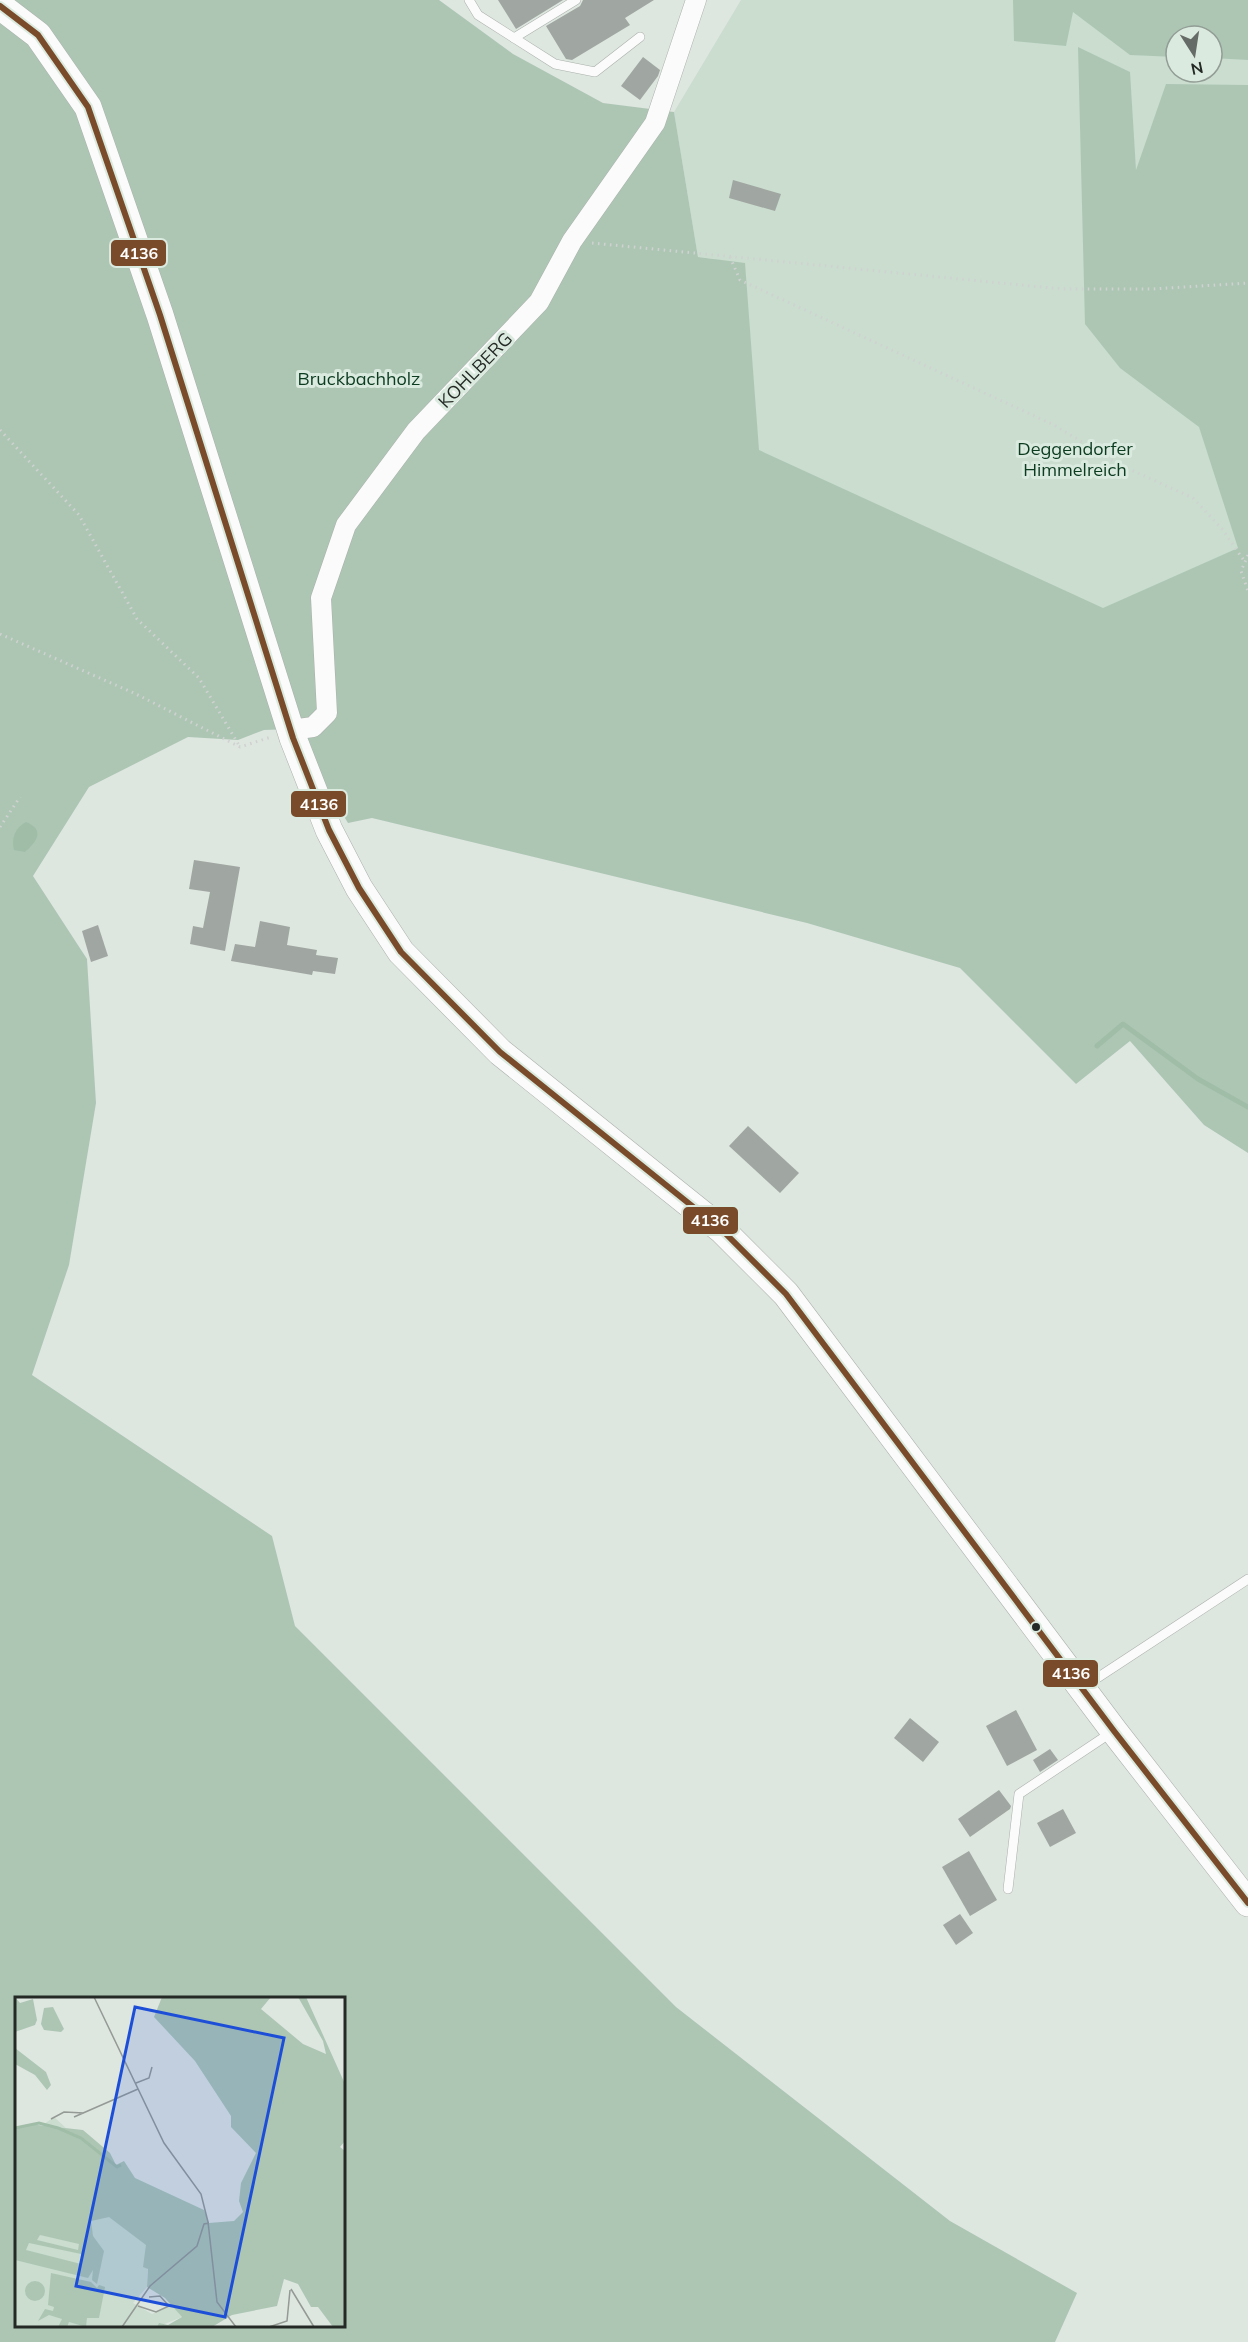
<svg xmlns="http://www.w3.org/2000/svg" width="1248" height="2342" font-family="Mulish,sans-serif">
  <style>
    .green { fill: #caddcf; fill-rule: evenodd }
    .forest { fill: #adc6b4; fill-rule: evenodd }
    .water { fill: #a0bda8 }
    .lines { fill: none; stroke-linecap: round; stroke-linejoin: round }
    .stream { stroke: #a0bda8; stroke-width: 5 }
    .building { fill: #a0a6a1 }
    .lane-casing { stroke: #aab0ab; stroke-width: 10 }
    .street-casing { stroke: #aab0ab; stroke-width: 21 }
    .secondary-casing { stroke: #aab0ab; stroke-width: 28 }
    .path { stroke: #cfd2d0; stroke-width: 3; stroke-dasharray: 1.5 4.5; stroke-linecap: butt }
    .lane { stroke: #fafbfa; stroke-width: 9 }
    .street { stroke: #fafbfa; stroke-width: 20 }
    .secondary { stroke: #fafbfa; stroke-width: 27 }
    .bus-1-casing { stroke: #dbeadf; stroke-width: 10 }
    .bus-1 { stroke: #7a4b2a; stroke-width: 6 }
    .bus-dot { fill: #242925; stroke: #dbeadf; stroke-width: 2 }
    .labels { text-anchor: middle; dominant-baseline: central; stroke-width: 6; stroke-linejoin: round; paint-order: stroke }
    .street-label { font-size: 18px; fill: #242925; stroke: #dbeadf }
    .park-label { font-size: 18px; fill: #0b3c20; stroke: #dbeadf }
    .inset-river { fill: none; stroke: #a0bda8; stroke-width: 3 }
    .inset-road { fill: none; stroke: #949a95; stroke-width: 1.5 }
    .view { fill: #1d4ed8; fill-opacity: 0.15; stroke: #1d4ed8; stroke-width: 3 }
    .inset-edge { fill: none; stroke: #242925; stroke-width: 3 }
    .line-badge { stroke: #dbeadf; stroke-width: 2 }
    .badge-label { font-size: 16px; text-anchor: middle; font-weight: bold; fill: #fff }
  </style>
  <rect width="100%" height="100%" fill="#dee6e0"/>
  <path class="green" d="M 741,0 L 1248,0 L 1248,1068 L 638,394 L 715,259 L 698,257 L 674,112 ZM 1176,36 L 1212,36 L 1212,72 L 1176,72 Z"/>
  <g class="forest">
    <path d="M 0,0 L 439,0 L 513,54 L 603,103 L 674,112 L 698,257 L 745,263 L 759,450 L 1103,608 L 1238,548 L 1199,427 L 1120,368 L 1085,324 L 1078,47 L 1130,72 L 1136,170 L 1166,84 L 1248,85 L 1248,1153 L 1204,1125 L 1130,1041 L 1076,1084 L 960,968 L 807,923 L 372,818 L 348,823 L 291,729 L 264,730 L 238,740 L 188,737 L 89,787 L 33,876 L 87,959 L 96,1103 L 69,1265 L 32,1375 L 272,1536 L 295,1626 L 676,2007 L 950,2221 L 1077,2293 L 1055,2342 L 0,2342 ZM 16,1998 L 344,1998 L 344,2326 L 16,2326 Z"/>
    <polygon points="1013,0 1248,0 1248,60 1212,58 1212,36 1176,36 1176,57 1130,55 1073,12 1066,46 1014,41"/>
  </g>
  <path class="water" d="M 26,822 C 46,830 36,842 25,852 L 14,850 C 11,838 15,828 26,822 Z"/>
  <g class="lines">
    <polyline class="stream" points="1097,1046 1123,1024 1198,1079 1248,1107"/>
  </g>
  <g class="building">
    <polygon points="498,0 563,0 516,29"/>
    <polygon points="583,0 654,0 625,18 630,25 572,60 566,59 546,26 580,6"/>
    <polygon points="643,57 660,70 658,76 640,100 621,86"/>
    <polygon points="733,180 781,194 775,211 729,198"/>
    <polygon points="194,860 240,867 225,951 190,944 193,926 203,928 210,892 189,889"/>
    <polygon points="260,921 290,927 287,945 317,950 316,955 338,958 335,974 313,971 312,975 231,961 235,944 255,947"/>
    <polygon points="98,925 108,956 91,962 82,931"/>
    <polygon points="748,1126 799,1173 780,1193 729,1146"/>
    <polygon points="1016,1710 1037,1750 1007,1766 986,1726"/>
    <polygon points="910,1718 939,1742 923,1762 894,1738"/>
    <polygon points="1050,1749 1058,1760 1040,1772 1033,1760"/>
    <polygon points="999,1790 1011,1806 1010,1809 970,1837 958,1819"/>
    <polygon points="1063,1809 1076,1833 1050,1847 1037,1823"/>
    <polygon points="969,1851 997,1900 970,1916 942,1867"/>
    <polygon points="960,1914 973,1933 956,1945 943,1925"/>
  </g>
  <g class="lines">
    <defs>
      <g id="lane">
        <polyline points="469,0 478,15 555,64 595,72 640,37"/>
        <polyline points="514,38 576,0"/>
        <polyline points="1085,1686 1248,1579"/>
        <polyline points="1008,1889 1019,1794 1112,1732"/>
      </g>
      <polyline id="street" points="291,730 313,727 327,713 321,598 346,525 416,431 539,302 572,241 655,123 696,0"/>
      <polyline id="secondary" points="0,6 38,35 88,107 160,315 293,738 329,830 359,888 401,952 500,1052 722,1230 786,1294 1114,1731 1248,1903"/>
    </defs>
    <use href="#lane" class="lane-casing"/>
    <use href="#street" class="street-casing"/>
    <use href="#secondary" class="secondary-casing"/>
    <g class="path">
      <polyline points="592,243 1062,289 1153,289 1248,283"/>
      <polyline points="730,257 740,280 1054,425 1118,464 1193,498 1222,529 1245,562"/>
      <polyline points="0,430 79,515 137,619 199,678 240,747"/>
      <polyline points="1248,555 1241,571 1248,591"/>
      <polyline points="0,634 136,694 240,747 271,737"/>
      <polyline points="0,827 20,797"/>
    </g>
    <use href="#lane" class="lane"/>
    <use href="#street" class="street"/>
    <use href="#secondary" class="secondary"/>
    <defs>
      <polyline id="bus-1" points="0,6 38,35 88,107 160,315 293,738 329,830 359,888 401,952 500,1052 722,1230 786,1294 1114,1731 1248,1903"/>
    </defs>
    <use href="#bus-1" class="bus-1-casing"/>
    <use href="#bus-1" class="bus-1"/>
  </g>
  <circle class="bus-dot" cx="1036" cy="1627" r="5"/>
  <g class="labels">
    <g class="street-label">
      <text transform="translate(475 370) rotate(-46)">KOHLBERG</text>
    </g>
    <g class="park-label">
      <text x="359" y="378">Bruckbachholz</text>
      <text x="1075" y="448">Deggendorfer<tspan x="1075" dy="21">Himmelreich</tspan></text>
    </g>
  </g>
  <g transform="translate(15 1997)">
    <rect width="330" height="330" fill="#dee6e0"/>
    <path d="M 39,120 L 51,131 L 43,130 L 134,242 L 132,290 L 118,306 L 137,317 L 157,308 L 167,320 L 142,330 L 0,330 L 0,132 L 25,130 Z" fill="#caddcf"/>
    <path d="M 0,0 L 5,6 L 18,2 L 22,23 L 20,28 L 0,35 ZM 147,0 L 256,0 L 246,12 L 288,47 L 311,57 L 308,44 L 283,0 L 291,0 L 330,87 L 330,144 L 325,150 L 330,154 L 330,330 L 318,330 L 303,310 L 296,310 L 283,287 L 269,282 L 262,309 L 217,318 L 197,330 L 142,330 L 144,326 L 153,328 L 167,320 L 150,301 L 132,290 L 133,272 L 128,270 L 131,248 L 94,220 L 76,224 L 78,239 L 89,254 L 82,287 L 77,283 L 78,273 L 73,281 L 0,263 L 0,131 L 14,127 L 68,133 L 95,156 L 101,168 L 109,164 L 120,181 L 189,213 L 194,226 L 219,224 L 228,215 L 224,204 L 226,186 L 241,156 L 216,130 L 216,119 L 180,64 L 139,20 ZM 25,238 L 64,247 L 63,253 L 22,243 ZM 14,246 L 66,257 L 66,267 L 11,253 ZM 38,10 L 49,32 L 46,35 L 29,33 L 26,27 L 29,11 ZM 0,51 L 31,75 L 36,88 L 32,93 L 20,78 L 0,67 ZM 36,276 L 76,285 L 82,291 L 84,288 L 90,290 L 84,321 L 72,321 L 71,330 L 54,325 L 52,330 L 43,330 L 47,322 L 34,318 L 23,324 L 30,312 L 38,314 L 39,310 L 33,308 ZM10 294a10 10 0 1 1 20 0a10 10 0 1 1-20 0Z" fill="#adc6b4" fill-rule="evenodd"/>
    <path class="inset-river" d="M 0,131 L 24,126 L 43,131 L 66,141 L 102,170 L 106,168"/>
    <path class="inset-road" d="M 79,0 L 149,146 L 186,197 L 193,225 L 202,305 L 221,330M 121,86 L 134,81 L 137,70M 59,120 L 123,92M 36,122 L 49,115 L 69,116M 276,292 L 299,330M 123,309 L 141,315 L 154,309 L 145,299 L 134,300M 107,330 L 135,289 L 182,249 L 189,227 L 194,226M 254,330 L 272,324 L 275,293"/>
    <path class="view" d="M 120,10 L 269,41 L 210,320 L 61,289 Z"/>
    <rect width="330" height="330" class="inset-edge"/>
  </g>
  <g class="line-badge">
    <rect x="110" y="239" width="57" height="28" rx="6" fill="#7a4b2a"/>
    <rect x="290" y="790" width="57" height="28" rx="6" fill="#7a4b2a"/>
    <rect x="682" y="1206" width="57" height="29" rx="6" fill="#7a4b2a"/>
    <rect x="1042" y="1659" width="57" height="29" rx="6" fill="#7a4b2a"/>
  </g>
  <g class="badge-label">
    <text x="139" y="259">4136</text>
    <text x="319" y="810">4136</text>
    <text x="710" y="1226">4136</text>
    <text x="1071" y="1679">4136</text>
  </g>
  <g transform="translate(1194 54) rotate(168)"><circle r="28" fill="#dbeadf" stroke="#929d95" stroke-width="1.5"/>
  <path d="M0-4.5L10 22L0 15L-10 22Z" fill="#656b66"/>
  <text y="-9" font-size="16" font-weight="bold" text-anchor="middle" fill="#242925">N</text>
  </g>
</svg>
